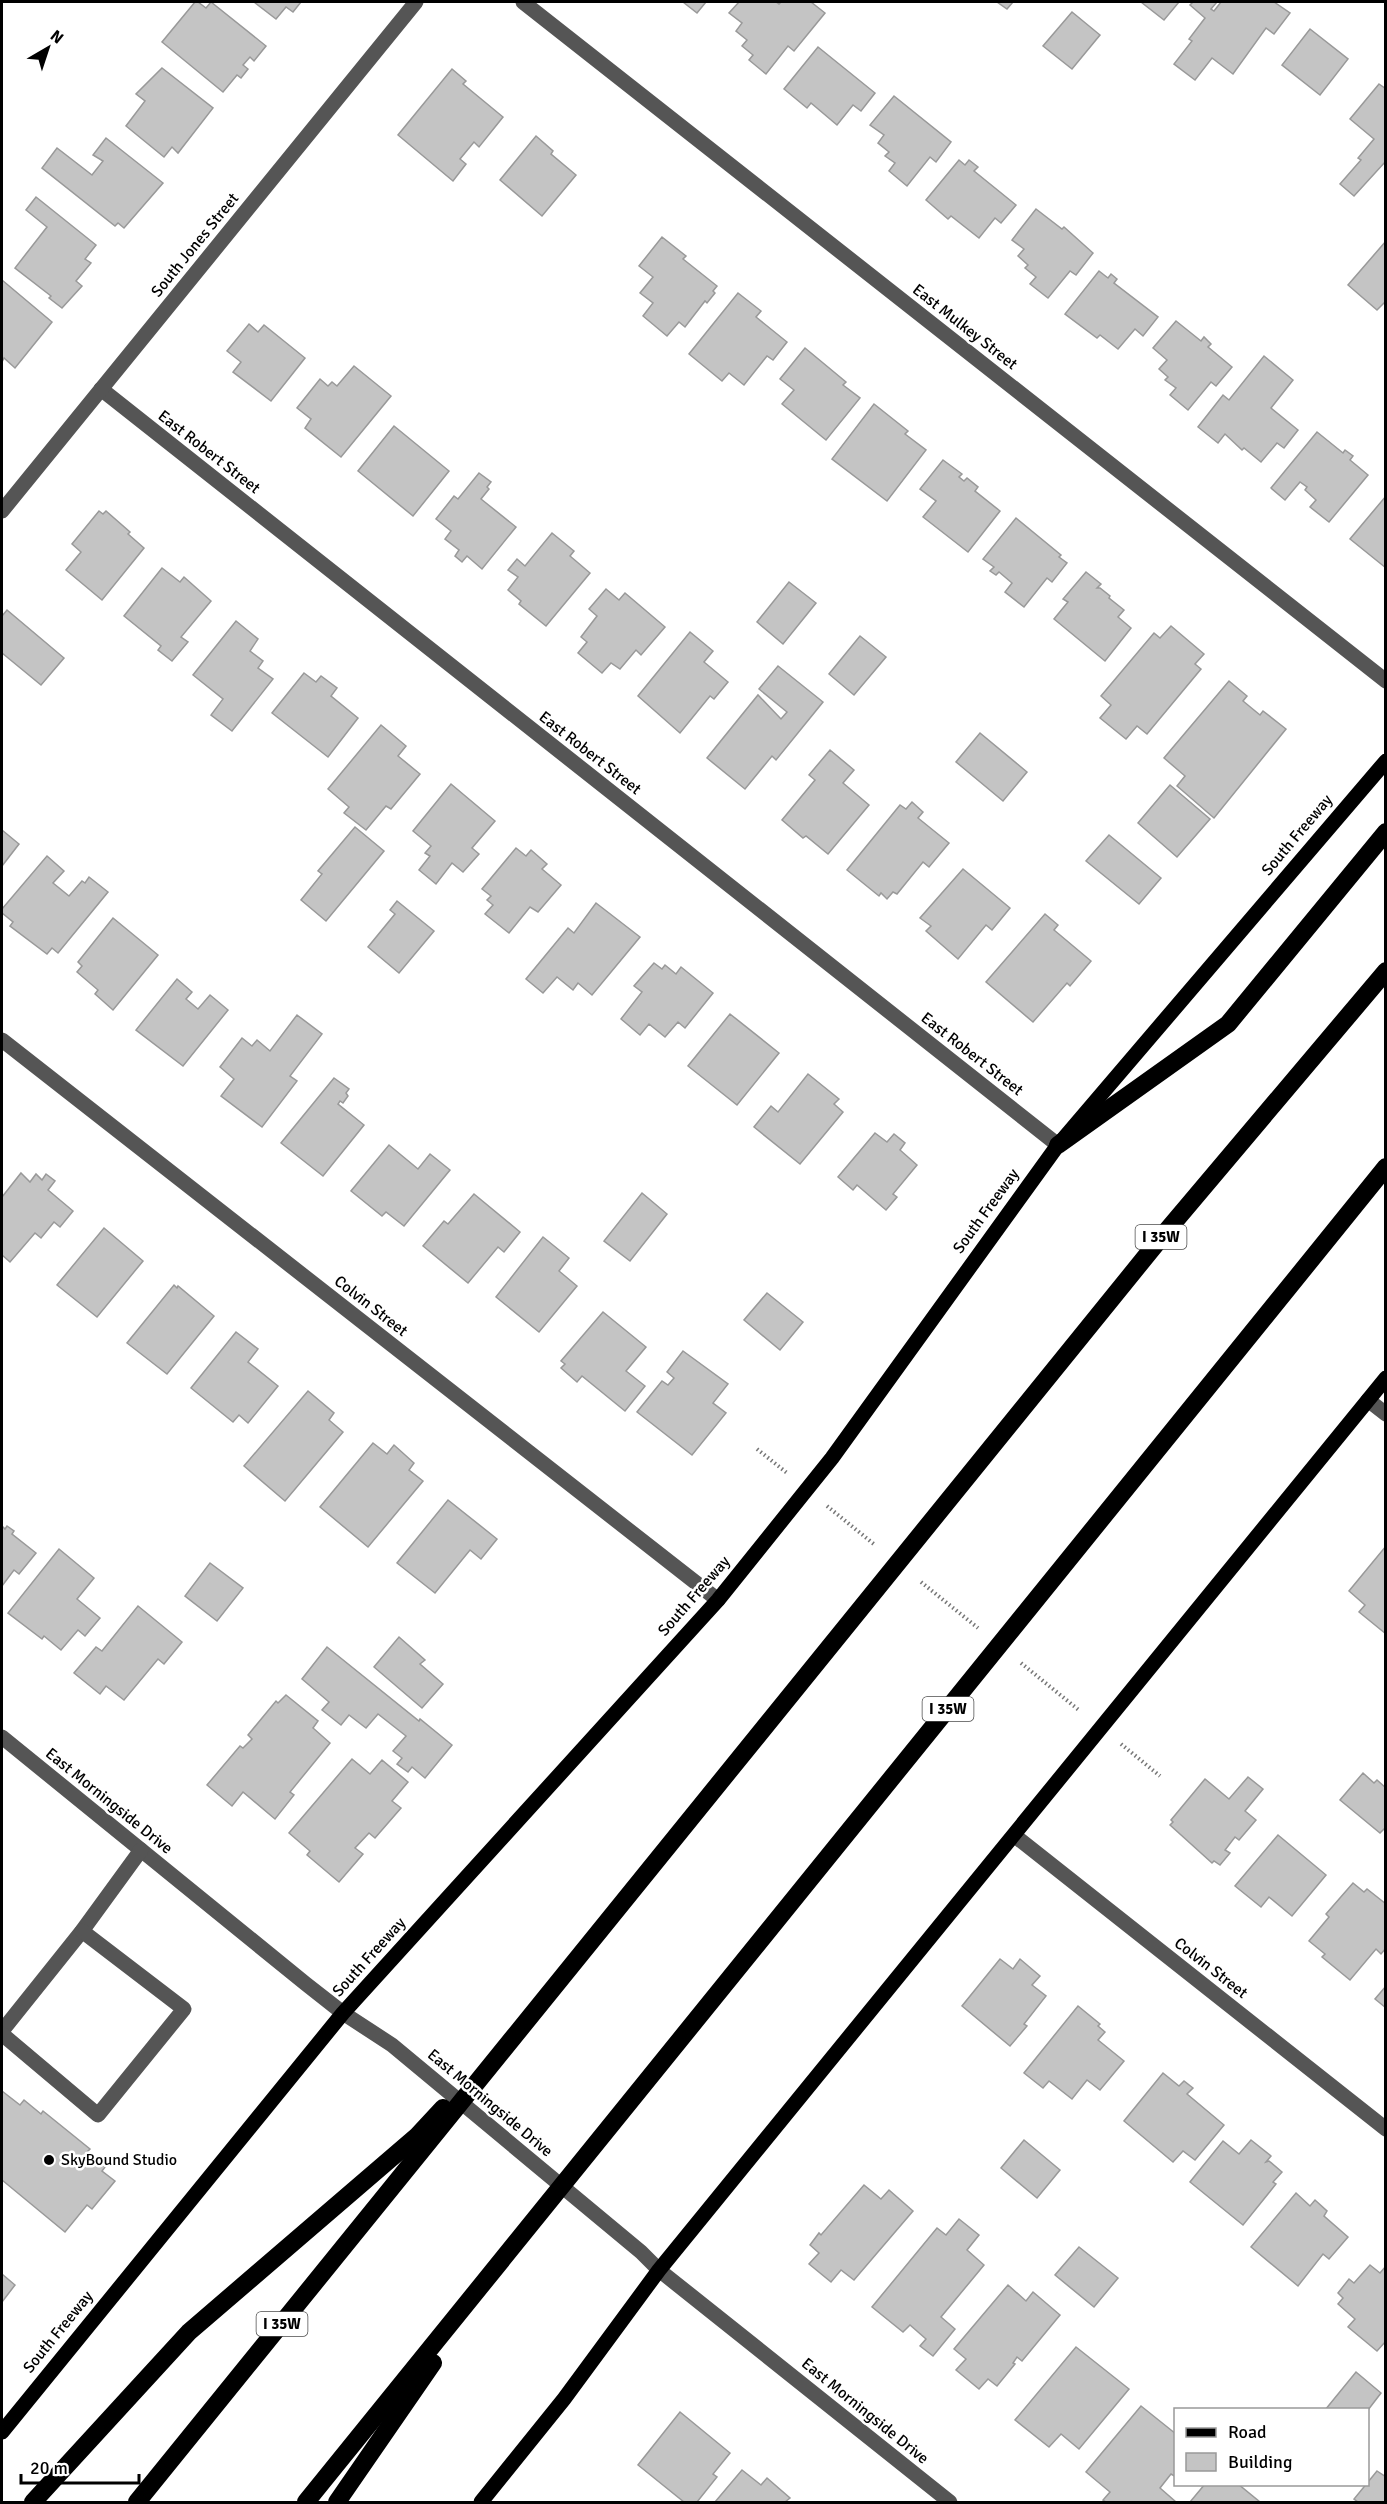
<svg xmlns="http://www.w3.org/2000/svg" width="1387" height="2504" font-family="Signika,sans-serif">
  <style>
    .building { fill: #c4c4c4; stroke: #999; stroke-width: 1.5 }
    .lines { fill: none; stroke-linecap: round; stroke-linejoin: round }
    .path { stroke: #777; stroke-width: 4; stroke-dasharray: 1.5 3; stroke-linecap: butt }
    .minor { stroke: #555; stroke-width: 15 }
    .major { stroke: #000; stroke-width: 15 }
    .highway { stroke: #000; stroke-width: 18 }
    .poi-dot { fill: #000; stroke: #fff; stroke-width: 2 }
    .labels { text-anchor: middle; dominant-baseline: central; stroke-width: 5; stroke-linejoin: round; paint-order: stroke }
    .shield { fill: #fff; stroke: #4c4c4c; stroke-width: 1.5 }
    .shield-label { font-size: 15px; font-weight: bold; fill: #000 }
    .street-label { font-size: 16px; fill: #000; stroke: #fff }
    .poi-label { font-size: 16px; fill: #000; stroke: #fff; text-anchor: start }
  </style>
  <rect width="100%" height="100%" fill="#fff"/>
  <g class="building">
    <polygon points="195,2 198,2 206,8 211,2 266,46 254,61 250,57 243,65 248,69 241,78 237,75 223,92 162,42"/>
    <polygon points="254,2 301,2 293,12 286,7 276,19"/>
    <polygon points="683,2 706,2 697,13"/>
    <polygon points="739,2 776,2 779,4 781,2 811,2 825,13 794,51 788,46 766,74 749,60 753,55 742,46 747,40 736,31 742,23 729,13"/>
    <polygon points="997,2 1013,2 1007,9"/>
    <polygon points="1141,2 1179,2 1164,20"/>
    <polygon points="1193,2 1217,2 1211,9 1214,11 1221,2 1274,2 1290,13 1274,34 1266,28 1233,74 1212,58 1195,80 1174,64 1192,41 1189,39 1205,18 1190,5"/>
    <polygon points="1072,12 1100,35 1072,69 1043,46"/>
    <polygon points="1310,29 1348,59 1320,95 1282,65"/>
    <polygon points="818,47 875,93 861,111 853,105 837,125 811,103 807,108 784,89"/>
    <polygon points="162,68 213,108 178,153 172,147 164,157 126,126 145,101 136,94"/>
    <polygon points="452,69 466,81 463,84 503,117 479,147 474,142 460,159 466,164 453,181 398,135"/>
    <polygon points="1379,84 1386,89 1386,161 1354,196 1340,184 1361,160 1358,158 1374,139 1350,119"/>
    <polygon points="894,96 951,142 936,162 930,157 907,186 889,171 895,163 885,156 889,152 878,143 884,135 870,125"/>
    <polygon points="536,136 553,151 551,154 576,175 542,216 500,180"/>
    <polygon points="106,138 163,183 124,228 118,223 115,226 42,168 57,148 92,175 103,161 93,155"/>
    <polygon points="959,160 965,165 969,160 978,167 974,171 1016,205 1001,223 995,218 979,238 951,216 948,219 926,200"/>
    <polygon points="36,197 96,245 85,259 91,263 76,281 82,286 62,308 49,298 51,296 15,268 47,227 26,210"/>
    <polygon points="1036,209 1062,229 1064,227 1093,253 1076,275 1070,271 1048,298 1030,284 1036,277 1025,268 1028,265 1018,256 1024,249 1012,240"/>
    <polygon points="662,237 686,256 683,259 717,286 713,291 715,293 707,303 705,301 685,327 679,322 667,336 643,316 653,303 640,293 653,277 639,266"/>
    <polygon points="1386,241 1386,301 1377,310 1348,285"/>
    <polygon points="1099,271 1108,278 1111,274 1117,279 1114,283 1158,317 1143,336 1135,329 1118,349 1100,335 1097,338 1065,314"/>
    <polygon points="2,280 52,322 15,368 4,358 2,362"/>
    <polygon points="738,293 761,311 756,317 787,342 773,360 767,356 744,385 729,373 722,381 689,354"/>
    <polygon points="1176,321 1201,341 1204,337 1211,344 1208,347 1232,367 1216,386 1211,382 1188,410 1170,395 1176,388 1165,380 1168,377 1159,369 1167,360 1153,348"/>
    <polygon points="249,324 258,332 264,325 305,358 271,401 233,372 241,362 227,351"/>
    <polygon points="805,348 846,382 843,385 860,398 826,440 782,404 794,390 780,379"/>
    <polygon points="1264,356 1293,380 1271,408 1298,430 1284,448 1277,443 1261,462 1244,448 1242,450 1225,434 1218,443 1198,427 1223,395 1229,400"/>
    <polygon points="354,366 391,396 341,457 305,428 311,419 297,408 320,379 328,386 332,382 337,386"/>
    <polygon points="874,404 908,431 905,434 926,450 887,501 832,459"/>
    <polygon points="394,426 449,471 413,516 358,471"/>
    <polygon points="1317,432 1343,453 1345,450 1353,456 1350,460 1368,475 1329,522 1310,507 1316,500 1305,490 1307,487 1300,482 1285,500 1271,488"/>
    <polygon points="943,460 962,474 959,477 964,481 967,478 978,487 975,491 1000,511 968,552 923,517 936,501 920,489"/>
    <polygon points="479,473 491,482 487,487 489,489 481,499 516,527 482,569 467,556 462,562 455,556 459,550 445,539 451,531 436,519 454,496 458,499"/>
    <polygon points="1386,496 1386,568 1350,539"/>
    <polygon points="99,511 103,514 106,511 130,532 128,534 144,548 102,600 66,570 81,552 72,544"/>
    <polygon points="1016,518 1061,555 1059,557 1067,563 1052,582 1047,578 1024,607 1005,592 1012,583 999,572 996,575 990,571 994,567 983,559"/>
    <polygon points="552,533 574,551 570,556 590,573 546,626 519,604 521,601 508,590 518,577 508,570 517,559 525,566"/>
    <polygon points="162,568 180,582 184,577 211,601 181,637 188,642 172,661 158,650 161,646 124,616"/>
    <polygon points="1086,572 1101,584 1097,588 1100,588 1110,596 1109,598 1124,610 1118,617 1131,628 1105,661 1054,619 1068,602 1063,599"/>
    <polygon points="789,582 816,603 783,644 757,622"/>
    <polygon points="606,589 619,600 625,593 665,627 641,655 636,650 620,669 611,663 602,673 578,653 587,642 581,637 597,616 589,609"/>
    <polygon points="7,610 64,658 41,685 2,653 2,616"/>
    <polygon points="236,621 258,639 250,651 263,661 258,668 273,679 232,731 211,715 223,699 193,675"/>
    <polygon points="1171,626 1204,654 1195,664 1201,669 1147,734 1137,726 1126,739 1100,718 1111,705 1101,696 1154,633 1160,638"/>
    <polygon points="690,632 713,651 704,662 728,682 714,699 710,696 680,733 638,696"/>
    <polygon points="860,636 886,657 854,695 829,674"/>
    <polygon points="778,666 823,702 776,760 772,756 745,789 707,758 758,695 781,719 787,712 759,689"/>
    <polygon points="304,673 316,682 321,676 337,688 331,696 358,718 328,757 272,713"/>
    <polygon points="1229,681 1247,696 1243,701 1260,715 1263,711 1286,729 1214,818 1177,786 1185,776 1164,758"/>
    <polygon points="381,725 406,746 398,756 420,774 391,809 386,806 366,830 344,813 349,807 328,789"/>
    <polygon points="980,733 1027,772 1003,801 956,762"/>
    <polygon points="830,750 854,770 843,783 869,805 828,854 806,836 803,838 782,820 815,780 809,775"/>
    <polygon points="451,784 495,821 472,848 479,854 463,872 452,863 436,884 419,870 430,856 425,853 431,846 413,831"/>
    <polygon points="1170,785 1210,819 1177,857 1138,823"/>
    <polygon points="912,802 923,812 918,818 949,843 929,867 923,862 897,894 893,892 887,899 881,893 879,896 847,870 900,805 906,809"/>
    <polygon points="355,827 384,851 326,921 301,900 322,874 318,871"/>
    <polygon points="2,830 19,844 2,866"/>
    <polygon points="1109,835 1161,878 1139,904 1086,861"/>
    <polygon points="516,848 526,856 531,850 547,864 542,869 561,885 538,912 530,907 509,933 485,914 493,905 487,900 491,896 482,889"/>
    <polygon points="47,856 64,871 53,883 69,896 82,881 85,883 89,877 108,892 58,953 52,948 47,954 10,926 13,922 2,913 2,909"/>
    <polygon points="963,869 1010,908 992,930 986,925 958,959 926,931 931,926 920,918"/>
    <polygon points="397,901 434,931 399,973 368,947 395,914 390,910"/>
    <polygon points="596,903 640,937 592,995 578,983 573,990 557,977 543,993 526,979 568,928 574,933"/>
    <polygon points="1045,914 1058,925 1054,930 1091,961 1070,986 1067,983 1033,1022 986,982"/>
    <polygon points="113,918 158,955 113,1010 95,994 98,990 77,972 82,966 78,962"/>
    <polygon points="654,963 662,969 665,965 676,974 681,967 713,993 685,1028 678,1022 665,1037 649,1024 640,1035 621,1019 642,992 634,986"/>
    <polygon points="177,979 192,992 186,999 198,1009 210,995 228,1010 183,1066 136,1030"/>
    <polygon points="730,1014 779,1053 737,1105 688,1066"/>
    <polygon points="297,1015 322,1034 290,1076 297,1081 262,1127 221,1096 234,1079 220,1067 242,1038 252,1046 257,1040 270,1051"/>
    <polygon points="808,1074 839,1099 834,1104 843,1112 800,1164 754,1127 771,1106 778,1112"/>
    <polygon points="334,1078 349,1089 346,1093 348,1096 343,1103 340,1101 338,1104 364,1125 323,1176 281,1143"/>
    <polygon points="875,1133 887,1142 894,1134 905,1143 900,1150 917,1165 893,1194 897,1197 886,1210 857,1185 853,1190 838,1177"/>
    <polygon points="389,1145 418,1169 430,1154 450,1170 404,1226 386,1212 382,1216 351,1191"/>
    <polygon points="21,1173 30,1182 36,1174 42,1180 46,1174 55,1181 48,1190 73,1211 60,1227 54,1222 41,1238 35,1233 10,1262 2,1255 2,1197"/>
    <polygon points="642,1193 667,1214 630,1261 604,1241"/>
    <polygon points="474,1194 520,1232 504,1252 498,1247 468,1283 423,1246 444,1221 448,1224"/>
    <polygon points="104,1228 143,1261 97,1317 57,1285"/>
    <polygon points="543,1237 569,1258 559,1271 577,1286 539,1332 496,1297"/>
    <polygon points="174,1285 177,1288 178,1286 214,1316 167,1374 127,1343"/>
    <polygon points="767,1293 803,1322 780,1350 744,1320"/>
    <polygon points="603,1312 646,1347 626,1371 645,1386 625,1411 582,1376 577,1382 561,1368 565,1364 561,1361"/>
    <polygon points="236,1332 258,1349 248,1362 278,1386 248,1423 239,1415 233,1422 191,1388"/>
    <polygon points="683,1351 728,1384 713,1403 726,1413 692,1455 637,1412 662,1381 668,1385 674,1378 667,1372"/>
    <polygon points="308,1391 334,1413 329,1420 343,1432 285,1501 244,1466"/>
    <polygon points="373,1443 387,1454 394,1445 414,1463 409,1470 423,1481 368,1547 320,1507"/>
    <polygon points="448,1500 497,1539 481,1559 470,1550 435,1593 397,1563"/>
    <polygon points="2,1526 5,1529 7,1526 14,1531 12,1534 36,1553 19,1574 14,1570 2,1586"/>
    <polygon points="1386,1546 1386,1634 1359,1612 1365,1605 1349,1591"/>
    <polygon points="59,1549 94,1578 77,1599 100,1618 85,1636 78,1630 61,1650 44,1636 42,1639 8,1613"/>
    <polygon points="210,1563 243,1588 217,1621 185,1596"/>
    <polygon points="138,1606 182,1642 164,1664 158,1659 124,1700 106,1686 100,1694 74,1673 96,1647 102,1651"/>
    <polygon points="399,1637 425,1660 420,1664 443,1684 422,1708 374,1667"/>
    <polygon points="327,1647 419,1721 420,1719 452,1745 425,1778 412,1767 408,1772 397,1764 402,1758 393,1751 406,1736 378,1714 366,1728 349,1715 341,1725 322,1710 329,1702 302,1679"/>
    <polygon points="286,1695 318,1721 313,1728 330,1743 290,1792 294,1795 275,1819 243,1792 232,1806 207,1785 240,1746 243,1748 252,1739 248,1735 276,1701 278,1703"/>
    <polygon points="352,1759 370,1774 382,1760 408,1782 392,1801 401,1808 375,1838 369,1833 355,1848 363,1854 339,1882 307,1855 310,1851 289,1833"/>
    <polygon points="1363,1773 1374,1783 1377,1780 1386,1788 1386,1827 1380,1833 1340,1800"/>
    <polygon points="1248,1777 1263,1789 1245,1811 1256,1820 1239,1840 1235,1837 1225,1850 1230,1853 1220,1865 1214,1861 1212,1863 1170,1825 1173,1822 1171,1820 1205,1779 1229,1799"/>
    <polygon points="1278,1835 1326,1875 1292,1916 1269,1897 1261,1907 1235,1886"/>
    <polygon points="1353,1883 1364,1892 1367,1889 1386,1904 1386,1948 1381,1954 1376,1949 1350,1980 1322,1957 1325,1954 1309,1941 1329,1917 1326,1914"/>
    <polygon points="1000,1959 1013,1969 1020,1959 1040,1976 1032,1985 1046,1996 1024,2024 1027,2026 1010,2046 962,2006"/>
    <polygon points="1386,1986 1386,2008 1375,1999"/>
    <polygon points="1078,2006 1100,2024 1098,2026 1105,2032 1098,2040 1124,2061 1100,2090 1087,2080 1072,2099 1049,2081 1043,2088 1024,2073"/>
    <polygon points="1163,2073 1179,2086 1184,2081 1193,2088 1187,2094 1224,2125 1195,2160 1183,2151 1173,2162 1124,2121"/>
    <polygon points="2,2091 20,2105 24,2100 41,2114 43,2111 90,2149 87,2152 105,2167 102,2171 115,2181 92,2209 87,2205 65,2232 2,2180"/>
    <polygon points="1024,2140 1060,2170 1037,2198 1001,2168"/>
    <polygon points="1251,2140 1271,2156 1266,2162 1269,2161 1282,2172 1273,2182 1276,2184 1243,2225 1190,2182 1223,2141 1239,2154"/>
    <polygon points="864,2185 881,2199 889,2190 913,2211 854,2280 841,2270 831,2282 809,2264 819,2253 810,2245 819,2233 821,2235"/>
    <polygon points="1296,2193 1310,2206 1315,2200 1327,2211 1324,2216 1348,2237 1329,2259 1323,2254 1298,2286 1251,2247"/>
    <polygon points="959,2219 979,2235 967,2250 984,2265 941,2317 955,2329 933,2356 920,2346 926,2339 910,2325 903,2332 872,2307 937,2228 946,2235"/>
    <polygon points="1079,2247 1118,2278 1094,2307 1055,2275"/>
    <polygon points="1370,2265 1380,2273 1386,2266 1386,2341 1377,2351 1348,2327 1355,2319 1338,2304 1343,2298 1338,2293 1349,2279 1354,2283"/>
    <polygon points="2,2274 15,2285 2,2302"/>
    <polygon points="1008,2285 1026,2301 1033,2292 1060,2315 1022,2361 1017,2357 1013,2363 1015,2364 997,2386 988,2379 979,2389 956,2370 966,2359 954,2349"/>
    <polygon points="1076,2347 1129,2389 1079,2449 1061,2434 1049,2447 1015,2420"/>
    <polygon points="1356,2372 1381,2393 1368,2410 1325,2410"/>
    <polygon points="1141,2406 1176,2434 1176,2477 1171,2474 1160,2488 1176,2502 1106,2502 1103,2500 1110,2492 1086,2472"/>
    <polygon points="680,2412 730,2453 713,2474 717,2477 697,2502 684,2502 638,2465"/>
    <polygon points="742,2470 761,2485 767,2478 790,2498 785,2502 715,2502"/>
    <polygon points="1377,2471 1386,2477 1386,2502 1358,2502 1354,2499"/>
    <polygon points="1205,2484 1238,2484 1260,2502 1190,2502"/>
  </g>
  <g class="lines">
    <g class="path">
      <polyline points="757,1449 787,1473"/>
      <polyline points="827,1506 875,1545"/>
      <polyline points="921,1582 978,1628"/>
      <polyline points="1021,1663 1080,1711"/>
      <polyline points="1121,1744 1160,1776"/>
    </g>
    <g class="minor">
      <polyline points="523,2 1386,681"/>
      <polyline points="101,389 1058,1145"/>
      <polyline points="2,511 416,2"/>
      <polyline points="2,1040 718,1600"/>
      <polyline points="1368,1400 1386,1414"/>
      <polyline points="2,1737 306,1984 343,2013 392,2045 641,2252 659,2270 950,2502"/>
      <polyline points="1015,1836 1386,2129"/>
      <polyline points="2,2031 82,1931 141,1850"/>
      <polyline points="2,2034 98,2115 184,2009 82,1931"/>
    </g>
    <g class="major">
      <polyline points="2,2432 343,2013 718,1600 832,1458 1058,1145 1386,761"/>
      <polyline points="481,2502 564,2399 659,2270 1386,1378"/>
    </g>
    <g class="highway">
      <polyline points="1058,1145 1228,1024 1386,832"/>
      <polyline points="33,2502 189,2332 417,2136 443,2108"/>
      <polyline points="137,2502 1164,1234 1386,971"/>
      <polyline points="306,2502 1386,1167"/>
      <polyline points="337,2502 433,2363"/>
    </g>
  </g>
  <circle class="poi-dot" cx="49" cy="2160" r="6"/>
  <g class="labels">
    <g class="shield">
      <rect x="1135.5" y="1225" width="51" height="24" rx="4.5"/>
      <rect x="922.5" y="1697" width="51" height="24" rx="4.5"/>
      <rect x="256.5" y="2312" width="51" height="24" rx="4.5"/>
    </g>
    <g class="shield-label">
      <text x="1161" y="1237">I 35W</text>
      <text x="948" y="1709">I 35W</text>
      <text x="282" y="2324">I 35W</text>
    </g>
    <g class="street-label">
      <text transform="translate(195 245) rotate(-51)">South Jones Street</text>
      <text transform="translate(965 327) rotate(38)">East Mulkey Street</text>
      <text transform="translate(209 452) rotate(38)">East Robert Street</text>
      <text transform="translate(590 753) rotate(38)">East Robert Street</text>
      <text transform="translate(1297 835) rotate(-50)">South Freeway</text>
      <text transform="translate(972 1054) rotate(38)">East Robert Street</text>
      <text transform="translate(986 1211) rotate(-54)">South Freeway</text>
      <text transform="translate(371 1306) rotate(38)">Colvin Street</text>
      <text transform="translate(694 1596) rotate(-49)">South Freeway</text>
      <text transform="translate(109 1801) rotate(39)">East Morningside Drive</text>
      <text transform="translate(369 1957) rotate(-48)">South Freeway</text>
      <text transform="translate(1211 1968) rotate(38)">Colvin Street</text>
      <text transform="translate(490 2103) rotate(40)">East Morningside Drive</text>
      <text transform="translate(58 2332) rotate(-51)">South Freeway</text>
      <text transform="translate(865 2411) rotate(39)">East Morningside Drive</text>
    </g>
    <g class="poi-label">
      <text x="61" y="2160">SkyBound Studio</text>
    </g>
  </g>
  <rect width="1387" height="2504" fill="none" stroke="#000000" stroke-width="6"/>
  <rect x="1174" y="2408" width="195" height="78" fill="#ffffff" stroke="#999999" stroke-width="1.5"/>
  <rect x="1186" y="2428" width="30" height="9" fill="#000000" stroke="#999999" stroke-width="1.5"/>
  <text x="1228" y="2438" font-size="18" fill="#000000">Road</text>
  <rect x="1186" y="2453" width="30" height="18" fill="#c4c4c4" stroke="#999999" stroke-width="1.5"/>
  <text x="1228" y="2468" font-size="18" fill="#000000">Building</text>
  <g transform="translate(48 48) rotate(39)" stroke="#ffffff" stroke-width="4.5" paint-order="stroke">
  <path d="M0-4.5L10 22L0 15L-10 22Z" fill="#000000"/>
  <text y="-9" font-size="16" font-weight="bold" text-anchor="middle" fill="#000000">N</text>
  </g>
  <path d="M21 2474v9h118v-9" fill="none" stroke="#000000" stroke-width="3"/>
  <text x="30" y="2474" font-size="18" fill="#000000" stroke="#ffffff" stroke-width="4.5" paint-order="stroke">20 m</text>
</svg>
